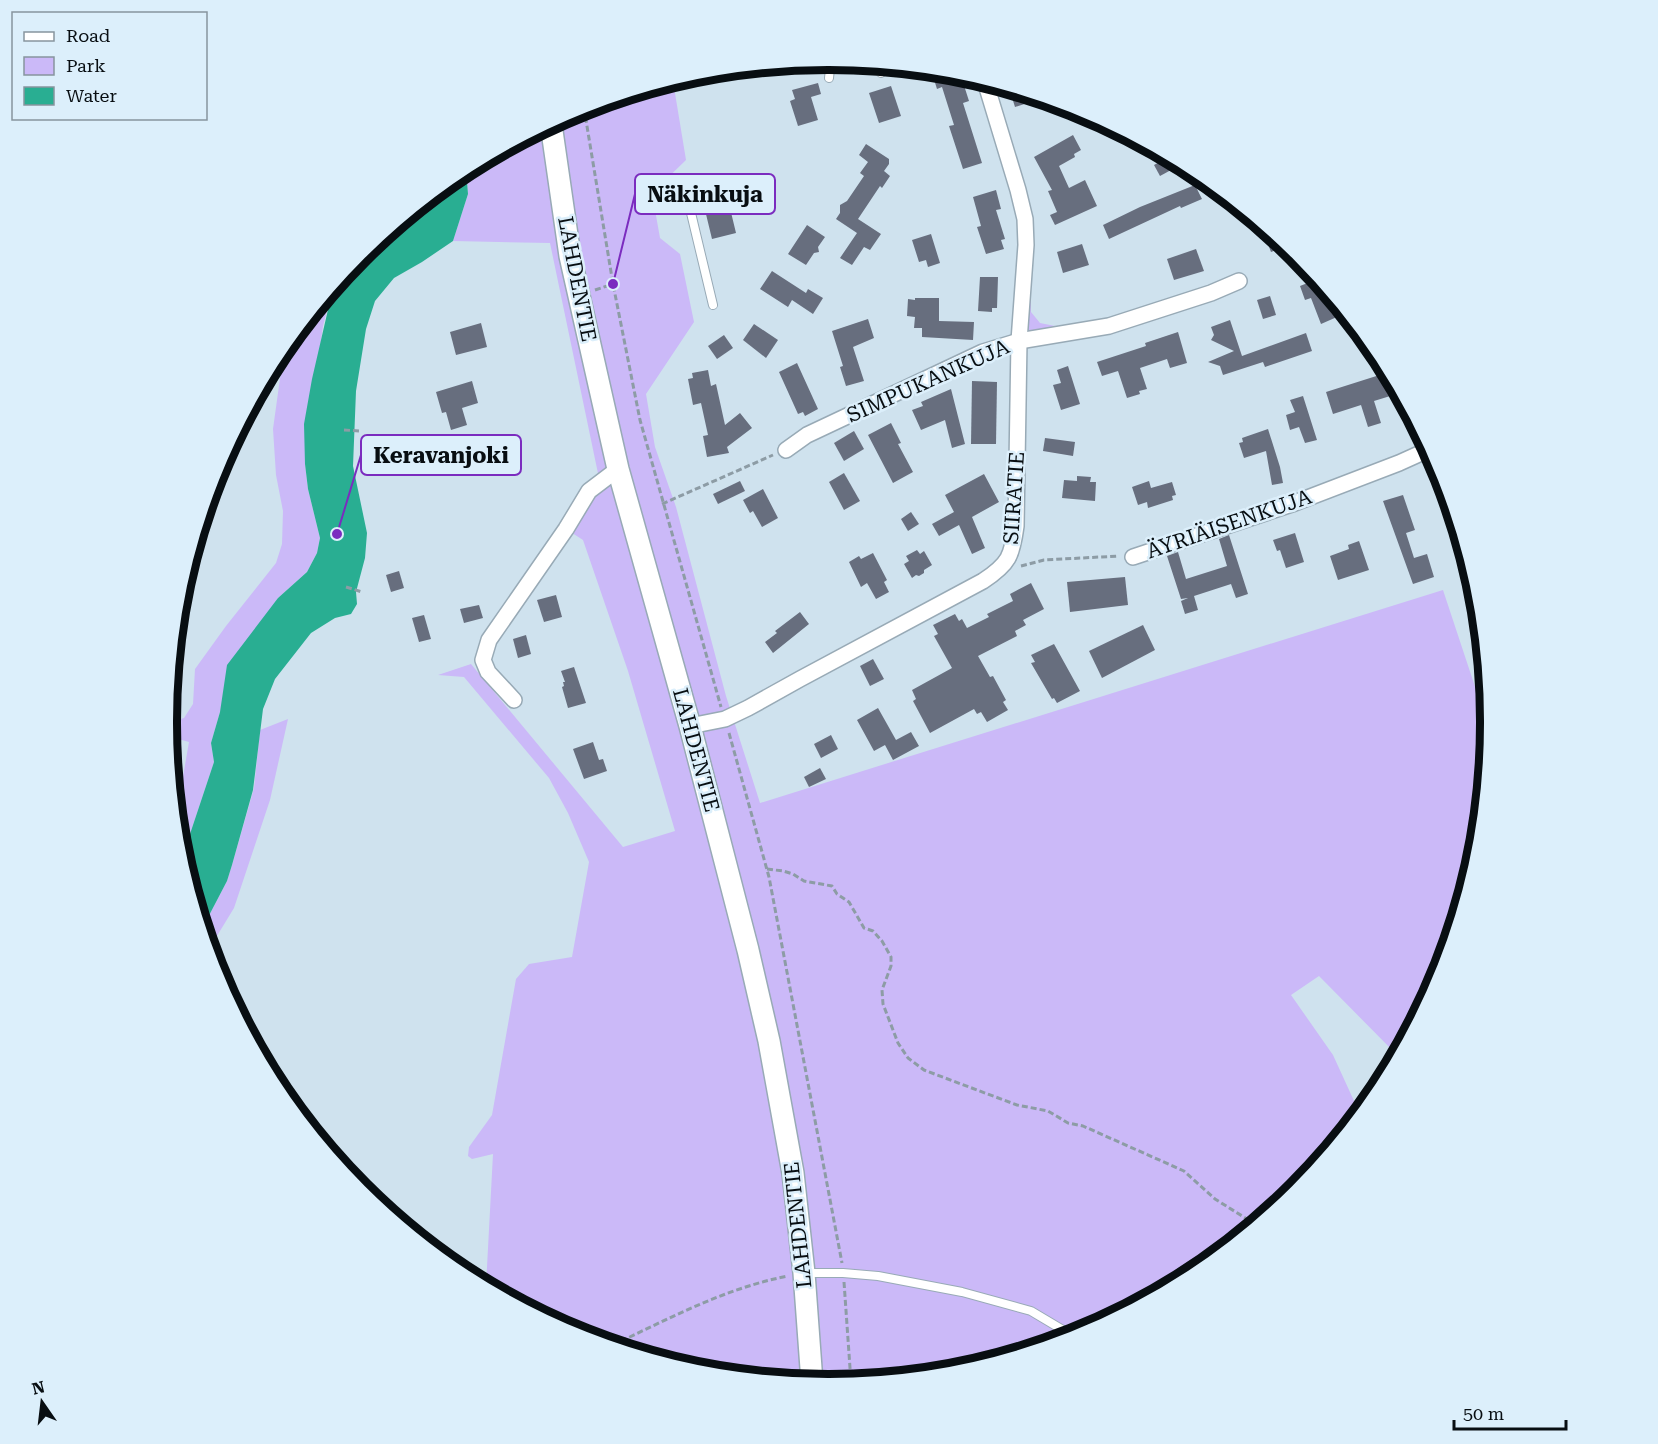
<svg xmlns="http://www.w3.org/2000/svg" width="1658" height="1444" font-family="'Roboto Serif',serif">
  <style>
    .green { fill: #cbb9f8 }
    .water { fill: #29ae92 }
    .building { fill: #676e7e }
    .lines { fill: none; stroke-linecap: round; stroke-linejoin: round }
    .lane-casing { stroke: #98aab6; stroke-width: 10 }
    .street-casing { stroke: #98aab6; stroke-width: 18 }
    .secondary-casing { stroke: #98aab6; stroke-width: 24 }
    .path { stroke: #8d9ca5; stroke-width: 3; stroke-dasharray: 6 3; stroke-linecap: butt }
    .lane { stroke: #fff; stroke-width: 8 }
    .street { stroke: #fff; stroke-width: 15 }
    .secondary { stroke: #fff; stroke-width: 21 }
    .labels { text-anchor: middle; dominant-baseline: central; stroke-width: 5; stroke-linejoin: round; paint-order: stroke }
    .street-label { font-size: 21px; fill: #080e12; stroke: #dceffb }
    .rim { fill: none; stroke: #080e12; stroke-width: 8 }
    .leader { fill: none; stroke: #7b2cbf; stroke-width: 2 }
    .callout-dot { fill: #7b2cbf; stroke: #dceffb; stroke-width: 2 }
    .callout { fill: #dceffb; stroke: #7b2cbf; stroke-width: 2 }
    .callout-label { font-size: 22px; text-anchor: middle; font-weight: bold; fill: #080e12 }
  </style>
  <rect width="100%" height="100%" fill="#cfe2ee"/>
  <g class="green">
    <polygon points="673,81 686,160 652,193 660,238 680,254 694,322 646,394 655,447 676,507 726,696 760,803 1443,590 1490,732 1478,851 1440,976 1398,1056 1319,976 1291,995 1333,1055 1360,1114 1297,1190 1196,1273 1082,1334 958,1371 829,1384 700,1371 575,1333 486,1286 493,1154 472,1159 468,1156 469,1147 492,1115 516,979 529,964 572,957 589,862 568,813 549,778 464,677 438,675 471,664 623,847 675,831 628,671 583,540 566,529 600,483 550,243 453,241 468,194 466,169 576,110"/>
    <polygon points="1031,224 1031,312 1040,323 1070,329 1019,341"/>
    <polygon points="333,288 323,326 305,464 308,489 320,538 317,553 307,572 278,598 220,712 211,743 214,762 182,858 176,817 189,742 168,736 171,722 184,718 193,704 195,669 226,626 276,563 282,544 283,511 276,475 273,429 282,364 288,343"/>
    <polygon points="288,719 270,800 234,908 209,949 203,927 227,881 232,865 254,788 260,730"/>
  </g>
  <polygon class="water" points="466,169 468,194 453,241 422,262 394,278 375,301 366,329 356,391 353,466 367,533 365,558 356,592 357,604 351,614 335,618 311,633 275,679 263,709 253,790 232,865 227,881 203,927 182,858 214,762 211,743 220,712 227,665 278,598 307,572 317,553 320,538 308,489 305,464 304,424 312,379 333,288 361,254"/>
  <g class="building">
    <polygon points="939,71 960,73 969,101 963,103 982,163 963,169 949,126 954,125 942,87 937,89 932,73"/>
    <polygon points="818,83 821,94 811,97 818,120 798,126 790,101 795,99 792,90"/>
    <polygon points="891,86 901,116 879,123 869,93"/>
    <polygon points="1009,88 1035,96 1043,98 1015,107"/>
    <polygon points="1073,135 1081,150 1074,154 1075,157 1059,166 1069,188 1085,180 1097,206 1055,225 1050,215 1057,212 1048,191 1052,190 1034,157"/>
    <polygon points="866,144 889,159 889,164 884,171 890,176 882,188 880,186 858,219 881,234 870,250 864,247 852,265 840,258 857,233 836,219 840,213 840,205 847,201 864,176 860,173 868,162 859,155"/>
    <polygon points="1165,159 1171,170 1160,176 1154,165"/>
    <polygon points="734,184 738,201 729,204 736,233 712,239 705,210 711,208 706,190"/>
    <polygon points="1195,185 1202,199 1181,208 1180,206 1109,239 1103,225 1140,207"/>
    <polygon points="996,190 1001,209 996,210 1005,239 1001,240 1004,249 986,254 977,227 981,226 973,197"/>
    <polygon points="1260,223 1277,237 1287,246 1271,252"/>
    <polygon points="807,225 825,237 818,247 819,252 814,253 806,265 788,254"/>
    <polygon points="931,234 940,263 928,267 926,260 919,262 912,240"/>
    <polygon points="1082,244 1089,265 1063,273 1057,252"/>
    <polygon points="1196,249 1204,271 1174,280 1167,259"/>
    <polygon points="772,271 806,293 808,289 823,298 813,314 792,300 788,307 760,289"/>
    <polygon points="980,277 998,277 997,308 992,308 992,312 978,311"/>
    <polygon points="1315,280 1319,280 1346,313 1321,324 1311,298 1305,300 1300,286"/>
    <polygon points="1270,296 1276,315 1263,319 1257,300"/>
    <polygon points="915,298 939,298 939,321 974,322 973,340 922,337 922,328 914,328 915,317 907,316 908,299 915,300"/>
    <polygon points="868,319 874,338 853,347 864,381 846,386 840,367 843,366 832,331"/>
    <polygon points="1230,320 1242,356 1306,333 1312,351 1265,367 1263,362 1223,375 1220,366 1208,362 1234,351 1211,340 1214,335 1211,327"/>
    <polygon points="481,323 487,347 456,355 450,332"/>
    <polygon points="754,324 778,340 766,358 743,340"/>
    <polygon points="1178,332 1187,363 1170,368 1167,359 1140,368 1147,389 1139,391 1140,394 1127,398 1118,371 1102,376 1097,362 1146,346 1145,343"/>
    <polygon points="724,335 733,348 717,359 708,346"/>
    <polygon points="797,363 818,409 805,416 803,412 798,414 779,372"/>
    <polygon points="1068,366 1080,404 1061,410 1053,385 1061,383 1057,370"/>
    <polygon points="708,370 711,386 716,384 725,425 740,413 752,428 727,447 729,453 707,457 703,436 708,435 701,403 693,405 688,379 693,378 692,373"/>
    <polygon points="1389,372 1400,393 1374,401 1381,423 1368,427 1361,405 1333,414 1326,392"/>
    <polygon points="472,381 478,403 462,408 467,425 451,430 446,412 442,413 436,392"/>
    <polygon points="972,381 997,382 996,444 971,444"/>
    <polygon points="951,389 965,444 952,448 945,420 921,430 912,410 923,406 921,402"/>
    <polygon points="1303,396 1317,440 1305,443 1299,427 1290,430 1286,415 1295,412 1290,400"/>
    <polygon points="891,423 901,443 898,444 913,472 893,483 868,435"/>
    <polygon points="1268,429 1280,467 1283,483 1272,485 1266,451 1244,458 1239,443 1243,442 1242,438"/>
    <polygon points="854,431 864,449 844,461 834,443"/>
    <polygon points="1045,438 1075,442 1073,456 1043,451"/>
    <polygon points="844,473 860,501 844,510 829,482"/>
    <polygon points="984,474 999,502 972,517 985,548 972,554 959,525 939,536 932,524 954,512 945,495"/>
    <polygon points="1077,476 1091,477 1090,482 1096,482 1095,501 1062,498 1064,480 1077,481"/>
    <polygon points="740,481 745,491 718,504 713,494"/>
    <polygon points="1149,481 1151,488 1172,482 1176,495 1172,496 1173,500 1148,508 1147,502 1138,505 1132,487"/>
    <polygon points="763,489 778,518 762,527 753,511 750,513 743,500"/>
    <polygon points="1403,495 1415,530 1406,533 1414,558 1427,554 1434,577 1413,584 1383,501"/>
    <polygon points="911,512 919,524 908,531 901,519"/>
    <polygon points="1295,533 1304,562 1286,568 1280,550 1277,551 1273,540"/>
    <polygon points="1229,535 1248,594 1236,598 1231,584 1194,596 1198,610 1185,614 1181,601 1188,598 1181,599 1167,556 1178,552 1186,579 1227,566 1219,539"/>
    <polygon points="1359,541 1369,570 1338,580 1330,556 1349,549 1348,545"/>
    <polygon points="917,550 920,554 924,551 932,565 924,570 924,573 919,576 916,575 912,578 904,564 909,561 906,556"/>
    <polygon points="873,553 887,580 884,582 889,592 876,599 867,583 861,587 849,562 859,556 861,559"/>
    <polygon points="399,571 404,588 391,592 386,575"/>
    <polygon points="1125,577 1128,605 1070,612 1067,582"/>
    <polygon points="1031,583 1044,609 1023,620 1026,625 1015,631 1017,636 978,656 990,677 993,676 1006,700 1003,702 1008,710 987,722 981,712 977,714 974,709 930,733 913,701 916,699 912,690 952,668 934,636 938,634 933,625 955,614 959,621 962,619 967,628 989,617 987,614 1013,601 1010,594"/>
    <polygon points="556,595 562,617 544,622 537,600"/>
    <polygon points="479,605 483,618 464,623 460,609"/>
    <polygon points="800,612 809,624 773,653 765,642 777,633 775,631"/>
    <polygon points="424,615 431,639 419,642 412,618"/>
    <polygon points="1143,625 1155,650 1102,678 1089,651"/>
    <polygon points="526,635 531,654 518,658 513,639"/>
    <polygon points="1054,644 1080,691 1057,703 1054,698 1052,699 1031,663 1035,662 1031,655"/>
    <polygon points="873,659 884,679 870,686 860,666"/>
    <polygon points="574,667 586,703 568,708 562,687 564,686 563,682 565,682 561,671"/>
    <polygon points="878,708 896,740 911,732 919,746 893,760 885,745 874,751 857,720"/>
    <polygon points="831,735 838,749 821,758 814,744"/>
    <polygon points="593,742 599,760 603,759 607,771 584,779 573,749"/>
    <polygon points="820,768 826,779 809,787 804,777"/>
  </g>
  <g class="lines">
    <defs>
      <g id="lane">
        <polyline points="881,73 883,65"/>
        <polyline points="829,78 831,60"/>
        <polyline points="691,213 713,305"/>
        <polyline points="806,1273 843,1273 878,1276 962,1292 1031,1311 1073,1336"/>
      </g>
      <g id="street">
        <polyline points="786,450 807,435 983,352 1019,341 1109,326 1211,293 1239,281"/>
        <polyline points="1133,557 1292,504 1399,463 1430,449"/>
        <polyline points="514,700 488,672 483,660 489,640 566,529 589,491 618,469"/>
        <path d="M 690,726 L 725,719 L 748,708 L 800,679 L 983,581 C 1009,564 1012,556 1016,526 L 1019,341 L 1026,245 L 1025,219 L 1018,190 L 985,81"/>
      </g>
      <polyline id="secondary" points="551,124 570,256 618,469 690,726 748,950 769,1041 793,1173 804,1273 812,1382"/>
    </defs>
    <use href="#lane" class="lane-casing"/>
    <use href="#street" class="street-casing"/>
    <use href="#secondary" class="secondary-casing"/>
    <g class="path">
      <polyline points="584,108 613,284 640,420 721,707"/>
      <polyline points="595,290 613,284"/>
      <polyline points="344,430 360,431"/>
      <polyline points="662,504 773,455"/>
      <polyline points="1021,566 1044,560 1119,556"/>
      <polyline points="346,587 362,592"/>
      <polyline points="729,733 769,877 842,1263"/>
      <polyline points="767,869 783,871 793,874 804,881 832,886 837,894 849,902 864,928 873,931 882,941 891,957 891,966 882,990 883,1004 898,1043 908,1058 924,1070 953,1081 1017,1105 1048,1111 1068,1123 1083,1126 1184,1171 1215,1199 1255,1224"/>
      <polyline points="844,1282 851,1382"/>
      <path d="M 613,1345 C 670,1318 726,1288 788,1276"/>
    </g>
    <use href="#lane" class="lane"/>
    <use href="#street" class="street"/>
    <use href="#secondary" class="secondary"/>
  </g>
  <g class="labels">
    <g class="street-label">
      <text transform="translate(577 279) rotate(79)">LAHDENTIE</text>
      <text transform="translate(928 381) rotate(-24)">SIMPUKANKUJA</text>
      <text transform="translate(1014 498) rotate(-86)">SIIRATIE</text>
      <text transform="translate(1229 524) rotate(-19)">ÄYRIÄISENKUJA</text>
      <text transform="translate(696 750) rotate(75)">LAHDENTIE</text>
      <text transform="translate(798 1225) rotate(-96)">LAHDENTIE</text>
    </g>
  </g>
  <path d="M0 0H1658V1444H0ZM828 70H829A651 651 0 0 1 1480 721V723A651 651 0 0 1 829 1374H828A651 651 0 0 1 177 723V721A651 651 0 0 1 828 70Z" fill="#dceffb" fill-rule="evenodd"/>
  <path class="rim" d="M828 70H829A651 651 0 0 1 1480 721V723A651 651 0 0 1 829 1374H828A651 651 0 0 1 177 723V721A651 651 0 0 1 828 70Z"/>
  <path class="leader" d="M613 284L635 194M337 534L361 455"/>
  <g class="callout-dot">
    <circle cx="613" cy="284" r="6"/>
    <circle cx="337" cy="534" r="6"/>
  </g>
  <g class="callout">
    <rect x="635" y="174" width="140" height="40" rx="6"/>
    <rect x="361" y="435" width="160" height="40" rx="6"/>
  </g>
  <g class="callout-label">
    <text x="705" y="202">Näkinkuja</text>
    <text x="441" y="463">Keravanjoki</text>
  </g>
  <rect x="12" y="12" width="195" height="108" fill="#dceffb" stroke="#87959e" stroke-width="1.5"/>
  <rect x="24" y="32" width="30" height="9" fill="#ffffff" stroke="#87959e" stroke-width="1.5"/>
  <text x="66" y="42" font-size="18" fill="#080e12">Road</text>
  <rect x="24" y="57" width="30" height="18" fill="#cbb9f8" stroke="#87959e" stroke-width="1.5"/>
  <text x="66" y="72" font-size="18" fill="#080e12">Park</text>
  <rect x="24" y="87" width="30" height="18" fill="#29ae92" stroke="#87959e" stroke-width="1.5"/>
  <text x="66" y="102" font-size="18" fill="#080e12">Water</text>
  <g transform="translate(42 1402) rotate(346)" stroke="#dceffb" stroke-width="4.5" paint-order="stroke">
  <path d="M0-4.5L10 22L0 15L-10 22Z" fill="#080e12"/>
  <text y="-9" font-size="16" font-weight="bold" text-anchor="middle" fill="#080e12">N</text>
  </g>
  <path d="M1454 1420v9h112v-9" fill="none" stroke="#080e12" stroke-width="3"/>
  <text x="1463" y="1420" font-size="18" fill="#080e12" stroke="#dceffb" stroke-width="4.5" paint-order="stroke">50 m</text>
</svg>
